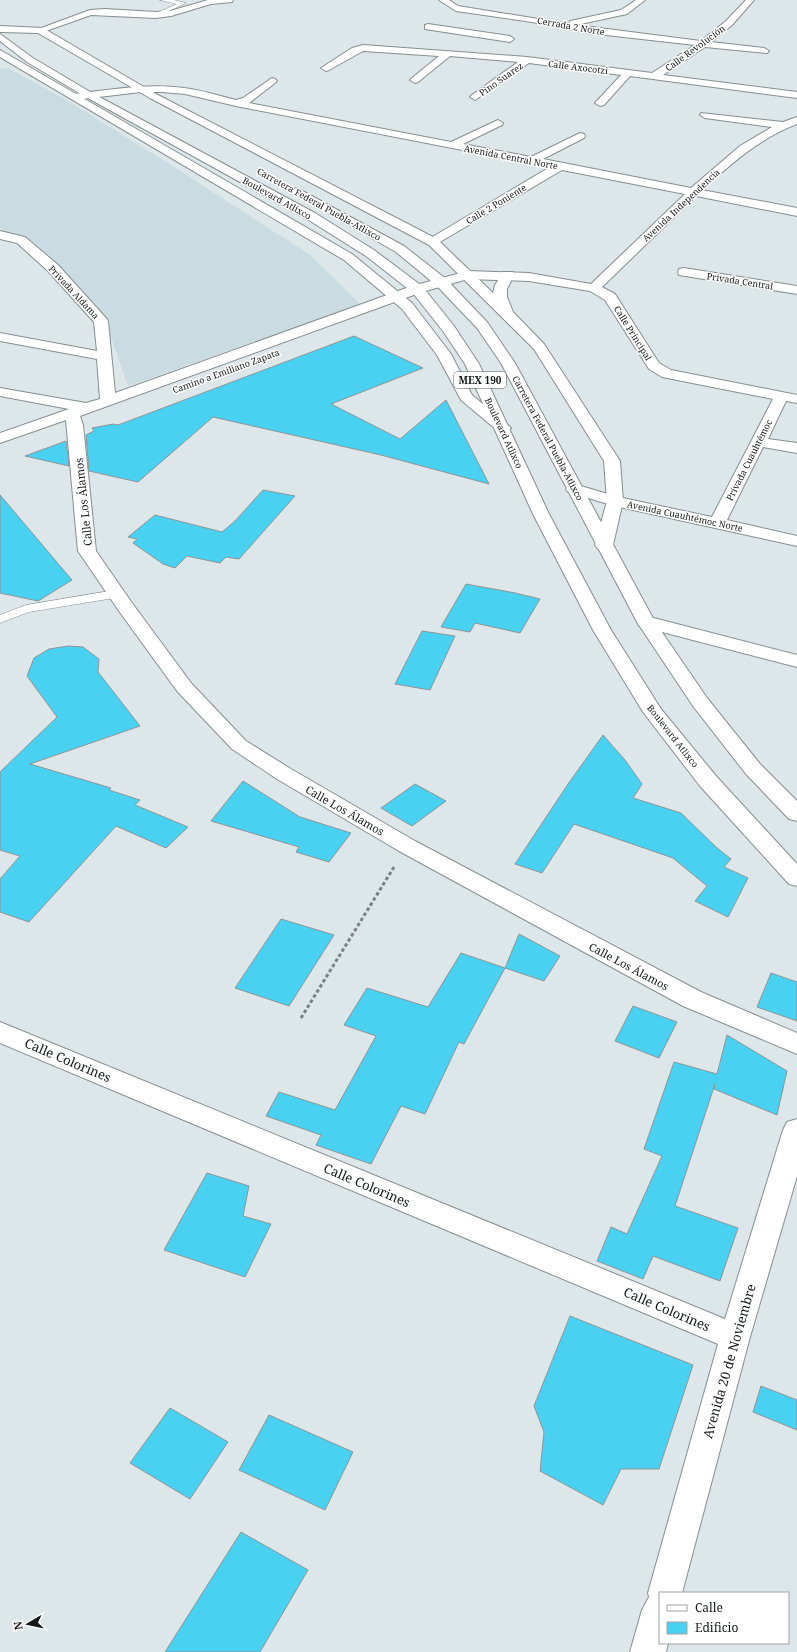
<svg xmlns="http://www.w3.org/2000/svg" width="797" height="1652" font-family="'Noto Serif',serif">
  <style>
    .built { fill: #cadce1 }
    .building { fill: #49d1f2; stroke: #8d9598 }
    .lines { fill: none; stroke-linecap: round; stroke-linejoin: round }
    .service-casing { stroke: #868e90; stroke-width: 1 }
    .minor-casing { stroke: #868e90; stroke-width: 2 }
    .tertiary-casing { stroke: #868e90; stroke-width: 2 }
    .primary-casing { stroke: #868e90; stroke-width: 2 }
    .path { stroke: #7b8183; stroke-width: 3; stroke-dasharray: 3.5 2.5; stroke-linecap: butt }
    .service { fill: #fff; fill-rule: evenodd }
    .minor { fill: #fff; fill-rule: evenodd }
    .tertiary { fill: #fff; fill-rule: evenodd }
    .primary { fill: #fff; fill-rule: evenodd }
    .labels { text-anchor: middle; dominant-baseline: central; stroke-width: 3; stroke-linejoin: round; paint-order: stroke }
    .far-street-label { font-size: 9px; fill: #151819; stroke: #fff }
    .shield { fill: #fff; stroke: #5b5d5e; stroke-width: 1 }
    .shield-label { font-size: 10px; font-weight: bold; fill: #151819 }
    .street-label { font-size: 11px; fill: #151819; stroke: #fff }
    .near-street-label { font-size: 13px; fill: #151819; stroke: #fff }
  </style>
  <rect width="100%" height="100%" fill="#dde6e9"/>
  <polygon class="built" points="8,68 63,98 168,163 310,255 360,304 128,386 112,340 71,291 0,228 0,69"/>
  <g class="building">
    <polygon points="354,336 423,368 331,404 400,439 446,400 489,484 381,455 213,417 138,482 89,471 86,435 94,431 92,428 113,424 118,425"/>
    <polygon points="66,441 69,466 25,456"/>
    <polygon points="263,490 295,496 239,559 226,557 220,563 187,556 175,568 163,564 133,543 137,539 128,537 155,515 222,532 235,521"/>
    <polygon points="0,495 72,580 38,601 0,593"/>
    <polygon points="466,584 515,593 540,599 520,633 475,623 470,632 441,627"/>
    <polygon points="422,631 455,636 430,690 395,684"/>
    <polygon points="68,646 83,647 99,659 98,672 140,726 30,764 111,788 109,790 140,800 135,805 188,827 166,848 116,826 29,922 0,912 0,879 20,856 0,850 0,772 57,717 27,676 34,658 49,649"/>
    <polygon points="603,735 625,760 642,784 633,798 681,813 716,847 731,859 724,867 748,878 728,917 695,901 707,886 673,858 574,824 542,873 515,864 568,784"/>
    <polygon points="243,781 300,817 351,833 329,862 296,852 299,847 211,821"/>
    <polygon points="415,784 446,801 412,826 381,808"/>
    <polygon points="281,919 334,935 289,1006 235,988"/>
    <polygon points="519,934 560,956 544,981 505,968"/>
    <polygon points="461,953 505,968 464,1044 459,1042 425,1114 401,1106 371,1164 316,1145 321,1135 266,1116 279,1092 335,1110 376,1036 344,1025 367,988 428,1007"/>
    <polygon points="771,973 797,982 797,1021 757,1007"/>
    <polygon points="633,1006 677,1022 659,1058 615,1041"/>
    <polygon points="727,1035 787,1071 777,1115 714,1089 715,1084 675,1206 738,1228 720,1281 653,1256 643,1279 597,1261 611,1227 627,1234 662,1156 644,1149 674,1062 717,1074"/>
    <polygon points="207,1173 249,1186 243,1216 271,1224 245,1277 164,1250"/>
    <polygon points="570,1316 693,1365 659,1469 621,1469 603,1505 540,1471 544,1432 534,1406"/>
    <polygon points="761,1386 797,1400 797,1430 753,1412"/>
    <polygon points="170,1408 228,1442 190,1499 130,1463"/>
    <polygon points="269,1415 353,1452 325,1510 239,1470"/>
    <polygon points="241,1532 308,1570 260,1652 165,1652"/>
  </g>
  <g class="lines">
    <defs>
      <g id="service">
        <polygon points="160,0 174,0 186,3 158,16 154,16 154,14 177,4"/>
        <polygon points="116,590 122,594 120,597 29,612 0,623 0,615 26,605"/>
      </g>
      <g id="minor">
        <polygon points="208,0 233,0 232,2 211,4 171,16 156,18 91,15 43,32 40,33 36,30 90,10 105,9 156,12 170,11"/>
        <polygon points="439,0 449,0 458,6 569,24 570,21 621,10 636,0 645,0 627,14 576,25 701,41 726,21 746,0 754,0 732,25 711,42 764,48 769,51 767,53 705,47 663,75 797,92 797,98 630,76 604,105 600,106 595,103 621,75 529,63 475,100 470,97 472,95 518,62 450,56 418,82 415,83 410,80 412,78 439,56 363,51 329,70 326,71 321,68 352,48 363,45 527,57 652,73 695,45 588,33 532,22 456,11"/>
        <polygon points="428,24 510,36 514,39 510,42 425,29 425,25"/>
        <path d="M 272,78 L 275,79 L 277,81 L 275,83 L 249,103 L 451,142 L 498,120 L 503,123 L 502,125 L 463,144 L 531,157 L 580,133 L 584,134 L 585,136 L 584,138 L 543,159 L 691,188 L 740,146 L 772,127 L 705,118 L 700,115 L 701,113 L 783,122 L 797,117 L 797,124 C 760,138 731,164 702,190 L 797,208 L 797,216 L 696,196 L 602,287 L 615,294 L 659,363 L 671,370 L 797,395 L 797,403 L 786,401 L 768,439 L 797,443 L 797,453 L 763,447 L 727,520 L 797,536 L 797,546 L 615,506 L 568,492 L 566,489 L 568,486 L 574,484 L 618,497 L 712,517 L 773,399 L 662,377 L 649,369 L 605,300 L 590,291 L 529,281 L 468,279 L 422,292 L 80,416 L 83,425 L 96,551 L 132,603 L 191,683 L 246,741 L 291,769 L 415,841 L 701,992 L 797,1033 L 797,1054 L 683,1006 L 399,851 L 277,779 L 232,749 L 177,691 L 119,611 L 78,551 L 66,420 L 0,443 L 0,433 L 69,409 L 0,396 L 0,388 L 86,403 L 100,399 L 97,359 L 0,341 L 0,333 L 97,351 L 94,322 L 48,271 L 17,243 L 0,239 L 0,231 L 25,237 L 58,265 L 106,318 L 108,321 L 115,393 L 412,286 L 468,271 L 529,273 L 591,284 L 685,194 L 562,170 L 433,246 L 429,245 L 427,242 L 429,239 L 550,167 L 236,106 L 185,94 L 162,92 L 141,92 L 73,100 L 68,97 L 73,94 C 110,90 147,83 184,88 C 202,90 219,96 236,100 L 243,98 Z"/>
        <polygon points="684,268 797,286 797,294 679,275 678,272 679,269"/>
        <polygon points="646,616 797,655 797,667 639,626 637,622 639,618"/>
        <polygon points="0,1022 725,1319 783,1130 787,1122 797,1119 797,1176 750,1337 682,1593 660,1593 660,1643 668,1643 666,1652 630,1652 642,1610 649,1597 648,1593 718,1344 0,1043"/>
      </g>
      <g id="tertiary">
        <polygon points="0,26 43,28 156,94 437,239 493,293 495,285 503,272 513,272 514,275 507,289 507,297 513,312 544,344 620,461 623,501 613,545 610,549 604,550 598,549 595,545 607,501 604,461 534,349 429,245 150,98 38,33 0,32"/>
        <polygon points="0,50 352,254 412,303 451,354 472,395 508,425 511,428 508,431 498,431 461,400 437,355 402,309 344,260 0,57"/>
      </g>
      <g id="primary">
        <polygon points="0,34 33,58 92,93 315,213 374,250 422,286 454,326 479,364 549,514 611,630 661,709 716,776 797,864 797,886 789,884 700,786 643,712 593,630 533,514 465,364 443,331 412,292 366,256 307,219 86,97 27,62 0,41"/>
        <polygon points="297,188 404,246 446,279 487,322 515,363 655,622 707,698 760,764 797,801 797,821 789,819 746,774 693,706 637,622 501,363 477,328 436,285 396,252 293,193 291,191 293,189"/>
      </g>
    </defs>
    <use href="#service" class="service-casing"/>
    <use href="#minor" class="minor-casing"/>
    <use href="#tertiary" class="tertiary-casing"/>
    <use href="#primary" class="primary-casing"/>
    <polyline class="path" points="301,1018 394,867"/>
    <use href="#service" class="service"/>
    <use href="#minor" class="minor"/>
    <use href="#tertiary" class="tertiary"/>
    <use href="#primary" class="primary"/>
  </g>
  <g class="labels">
    <g class="far-street-label">
      <text transform="translate(571 26) rotate(10)">Cerrada 2 Norte</text>
      <text transform="translate(695 48) rotate(-36)">Calle Revolución</text>
      <text transform="translate(578 67) rotate(7)">Calle Axocotzi</text>
      <text transform="translate(501 79) rotate(-35)">Pino Suarez</text>
      <text transform="translate(511 157) rotate(11)">Avenida Central Norte</text>
      <text transform="translate(277 198) rotate(29)">Boulevard Atlixco</text>
      <text transform="translate(319 204) rotate(29)">Carretera Federal Puebla-Atlixco</text>
      <text transform="translate(496 204) rotate(-31)">Calle 2 Poniente</text>
      <text transform="translate(681 205) rotate(-43)">Avenida Independencia</text>
      <text transform="translate(740 281) rotate(9)">Privada Central</text>
      <text transform="translate(74 292) rotate(47)">Privada Aldama</text>
      <text transform="translate(633 333) rotate(58)">Calle Principal</text>
      <text transform="translate(226 371) rotate(-20)">Camino a Emiliano Zapata</text>
      <text transform="translate(504 433) rotate(65)">Boulevard Atlixco</text>
      <text transform="translate(548 438) rotate(62)">Carretera Federal Puebla-Atlixco</text>
      <text transform="translate(749 460) rotate(-63)">Privada Cuauhtémoc</text>
      <text transform="translate(685 516) rotate(12)">Avenida Cuauhtémoc Norte</text>
      <text transform="translate(673 736) rotate(52)">Boulevard Atlixco</text>
    </g>
    <rect class="shield" x="454" y="372" width="52" height="16" rx="3"/>
    <g class="shield-label">
      <text x="480" y="380">MEX 190</text>
    </g>
    <g class="street-label">
      <text transform="translate(83 502) rotate(-96)">Calle Los Álamos</text>
      <text transform="translate(345 810) rotate(30)">Calle Los Álamos</text>
      <text transform="translate(629 966) rotate(28)">Calle Los Álamos</text>
    </g>
    <g class="near-street-label">
      <text transform="translate(68 1060) rotate(23)">Calle Colorines</text>
      <text transform="translate(367 1185) rotate(23)">Calle Colorines</text>
      <text transform="translate(667 1309) rotate(23)">Calle Colorines</text>
      <text transform="translate(729 1361) rotate(-74)">Avenida 20 de Noviembre</text>
    </g>
  </g>
  <rect x="659" y="1592" width="130" height="52" fill="#ffffff" stroke="#a1a3a3"/>
  <rect x="667" y="1605" width="20" height="6" fill="#ffffff" stroke="#a1a3a3"/>
  <text x="695" y="1612" font-size="12" fill="#151819">Calle</text>
  <rect x="667" y="1622" width="20" height="12" fill="#49d1f2" stroke="#a1a3a3"/>
  <text x="695" y="1632" font-size="12" fill="#151819">Edificio</text>
  <g transform="translate(28 1624) rotate(261)" stroke="#ffffff" stroke-width="3" paint-order="stroke">
  <path d="M0-3L7 15L0 10L-7 15Z" fill="#151819"/>
  <text y="-6" font-size="11" font-weight="bold" text-anchor="middle" fill="#151819">N</text>
  </g>
</svg>
